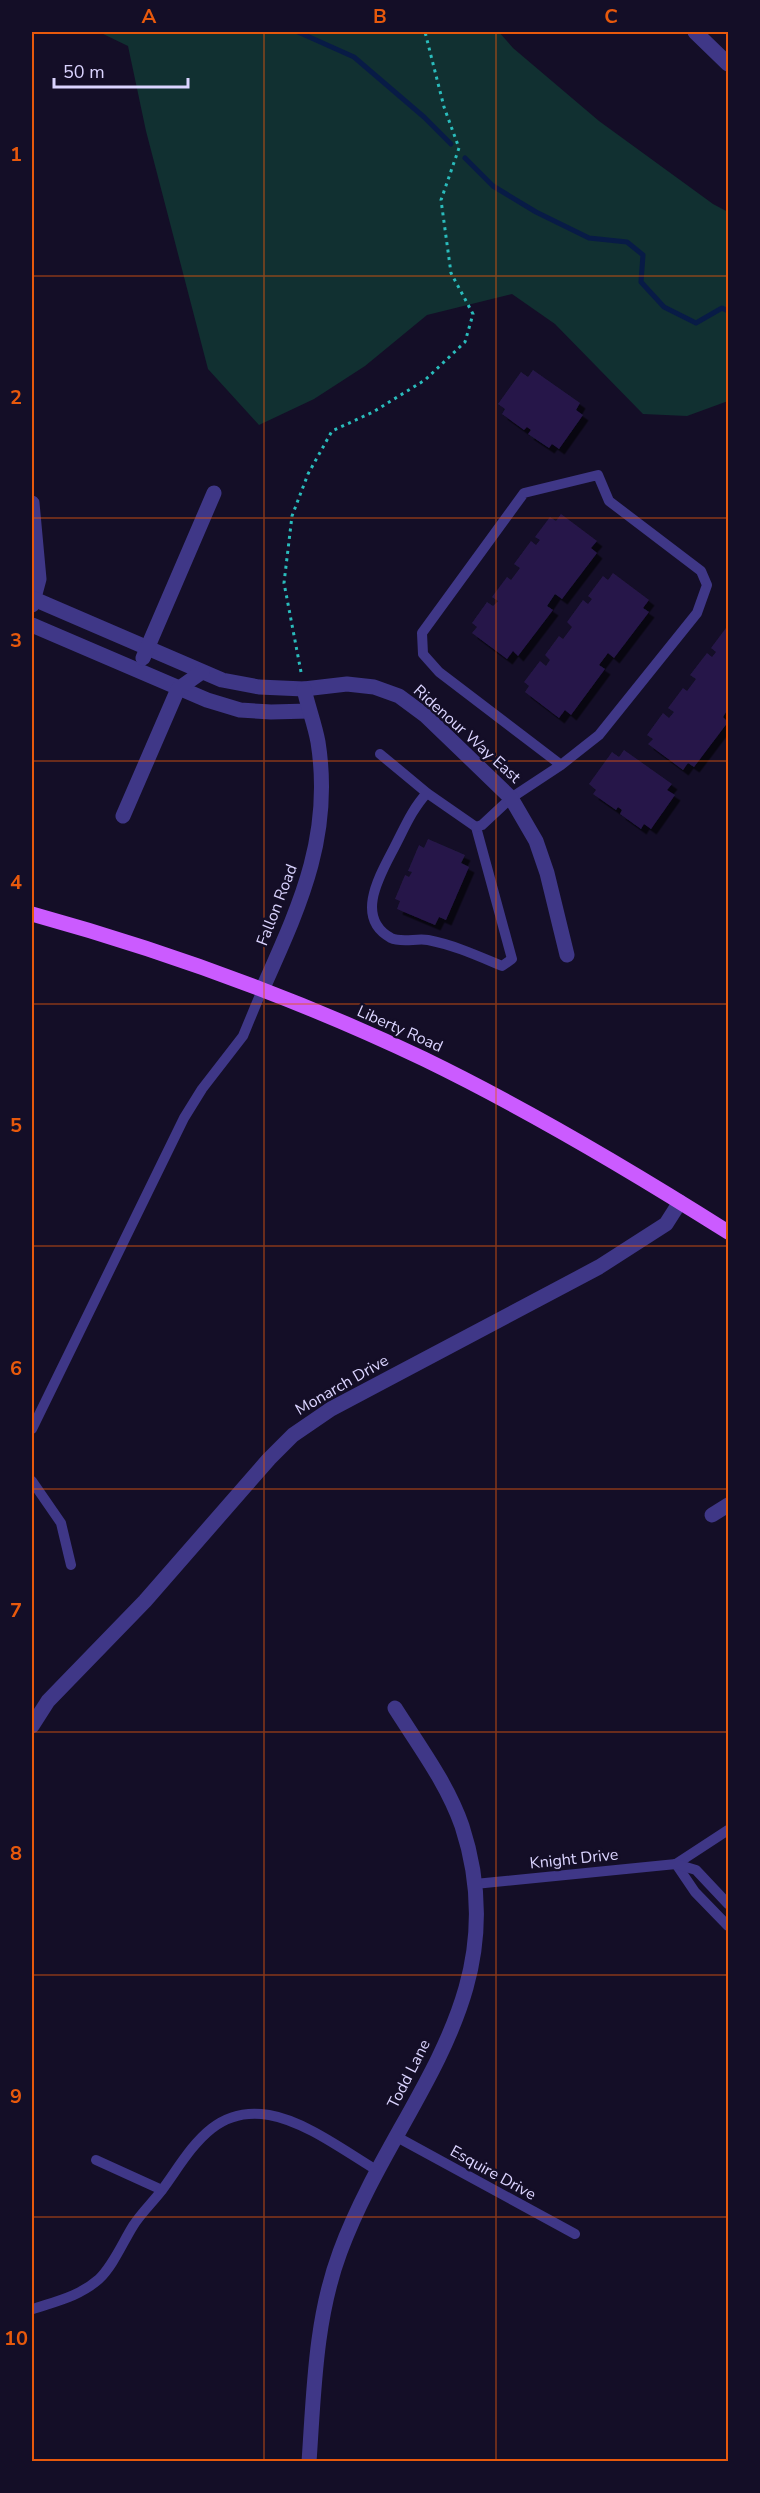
<svg xmlns="http://www.w3.org/2000/svg" width="760" height="2493" font-family="'Nunito Sans',sans-serif">
  <style>
    .green { fill: #113031 }
    .lines { fill: none; stroke-linecap: round; stroke-linejoin: round }
    .stream { stroke: #081b46; stroke-width: 5 }
    .building { fill: #261948; filter: url(#shadow) }
    .path { stroke: #2abcbc; stroke-width: 3; stroke-dasharray: 3 4.5; stroke-linecap: butt }
    .lane { stroke: #3f3787; stroke-width: 10 }
    .street { stroke: #3f3787; stroke-width: 15 }
    .primary { stroke: #cb5bff; stroke-width: 15 }
    .grid { fill: none; stroke: #e8590c; stroke-width: 1.5; stroke-opacity: 0.55 }
    .labels { text-anchor: middle; dominant-baseline: central; stroke-width: 5; stroke-linejoin: round; paint-order: stroke }
    .street-label { font-size: 16px; fill: #dbd4ff; stroke: #140e27 }
    .neatline { fill: none; stroke: #e8590c; stroke-width: 2 }
    .grid-label { font-size: 20px; text-anchor: middle; font-weight: bold; fill: #e8590c }
  </style>
  <defs>
    <filter id="shadow"><feDropShadow dx="5.5" dy="5.5" stdDeviation="0" flood-color="#0009"/></filter>
  </defs>
  <rect width="100%" height="100%" fill="#140e27"/>
  <polygon class="green" points="99,32 499,32 513,48 599,121 713,204 728,212 728,401 687,416 643,414 555,324 512,294 427,315 365,366 314,399 259,425 208,369 146,131 128,46"/>
  <g class="lines">
    <g class="stream">
      <polyline points="298,32 354,57 424,117 451,144"/>
      <polyline points="465,158 493,186 536,212 589,238 627,242 643,255 641,282 664,307 696,323 722,308 728,311"/>
    </g>
  </g>
  <g class="building">
    <polygon points="533,370 580,403 576,410 583,415 559,449 552,444 549,448 528,434 531,430 527,427 524,430 502,414 505,409 498,404 521,372 528,377"/>
    <polygon points="561,514 597,541 591,548 597,553 562,599 555,594 547,606 553,610 518,656 513,651 507,659 472,633 477,627 472,623 487,602 493,606 498,601 492,597 507,577 511,580 520,568 514,564 531,541 536,545 540,540 535,537 550,517 556,521"/>
    <polygon points="613,573 649,600 643,608 649,612 614,658 608,653 599,665 605,669 571,715 565,710 559,718 525,692 529,686 524,682 540,661 546,666 550,660 545,655 559,636 563,639 572,627 567,622 583,600 588,604 592,599 588,596 603,576 608,580"/>
    <polygon points="726,628 728,630 728,709 723,717 728,722 694,767 688,763 683,770 648,744 653,739 647,735 663,713 669,718 674,712 668,708 683,688 687,691 696,679 690,675 707,653 712,657 716,652 711,648"/>
    <polygon points="624,750 672,784 667,790 675,795 651,829 644,824 641,829 620,814 622,810 618,807 616,810 593,794 596,790 589,784 612,752 619,757"/>
    <polygon points="428,839 465,855 461,863 469,867 446,920 439,917 435,925 397,909 400,901 395,899 405,875 409,877 412,872 408,871 419,845 424,848"/>
  </g>
  <g class="lines">
    <polyline class="path" points="301,672 284,583 292,516 308,474 332,431 373,412 425,380 465,342 473,314 451,273 441,200 459,148 444,107 425,32"/>
    <g class="lane">
      <path d="M 380,754 L 427,793 L 476,827 L 512,959 L 502,966 C 478,956 454,945 428,940 C 417,938 401,943 391,938 C 354,918 380,875 394,848 C 404,829 412,809 427,793"/>
      <polyline points="476,827 482,825 511,798 561,765 599,735 697,613 707,585 701,571 609,501 598,475 524,493 422,633 423,654 439,672 561,765"/>
      <polyline points="32,1429 184,1118 202,1089 243,1036 262,990"/>
      <polyline points="32,1481 61,1523 71,1565"/>
      <polyline points="676,1864 695,1892 728,1926"/>
      <polyline points="676,1864 728,1830"/>
      <polyline points="475,1884 676,1864 696,1870 728,1904"/>
      <polyline points="397,2137 575,2234"/>
      <polyline points="96,2160 162,2190"/>
      <path d="M 33,2309 C 57,2301 80,2296 99,2279 C 113,2266 123,2242 133,2226 C 141,2213 153,2202 162,2190 C 190,2152 212,2105 269,2115 C 305,2121 346,2152 378,2171"/>
    </g>
    <g class="street">
      <polyline points="695,32 728,64"/>
      <polyline points="32,503 39,579 32,605"/>
      <polyline points="34,599 222,680 259,687 304,689 347,684 374,687 399,696 426,716 511,798 536,841 547,873 567,955"/>
      <polyline points="32,625 207,700 240,710 271,712 309,711"/>
      <polyline points="143,658 214,493"/>
      <polyline points="123,816 178,689 202,672"/>
      <path d="M 262,990 C 299,907 333,837 318,742 C 315,725 308,707 304,689"/>
      <polyline points="712,1515 728,1505"/>
      <polyline points="32,1726 48,1701 145,1601 269,1459 293,1435 331,1409 599,1267 666,1224 680,1202"/>
      <path d="M 309,2462 C 314,2391 315,2319 340,2252 C 395,2103 519,2000 462,1826 C 447,1783 419,1746 395,1708"/>
    </g>
    <path class="primary" d="M 32,914 C 166,951 298,999 424,1059 C 529,1110 630,1170 728,1232"/>
  </g>
  <path class="grid" d="M 264,32 L 264,2462M 496,32 L 496,2462M 32,276 L 728,276M 32,518 L 728,518M 32,761 L 728,761M 32,1004 L 728,1004M 32,1246 L 728,1246M 32,1489 L 728,1489M 32,1732 L 728,1732M 32,1975 L 728,1975M 32,2217 L 728,2217"/>
  <g class="labels">
    <g class="street-label">
      <text transform="translate(467 734) rotate(42)">Ridenour Way East</text>
      <text transform="translate(277 905) rotate(-69)">Fallon Road</text>
      <text transform="translate(400 1029) rotate(24)">Liberty Road</text>
      <text transform="translate(342 1385) rotate(-30)">Monarch Drive</text>
      <text transform="translate(574 1859) rotate(-6)">Knight Drive</text>
      <text transform="translate(409 2074) rotate(-63)">Todd Lane</text>
      <text transform="translate(493 2173) rotate(29)">Esquire Drive</text>
    </g>
  </g>
  <rect width="760" height="2493" fill="none" stroke="#140e27" stroke-width="66"/>
  <path d="M54 78v9h134v-9" fill="none" stroke="#dbd4ff" stroke-width="3"/>
  <text x="63" y="78" font-size="18" fill="#dbd4ff" stroke="#140e27" stroke-width="4.5" paint-order="stroke">50 m</text>
  <rect x="33" y="33" width="694" height="2427" class="neatline"/>
  <g class="grid-label">
    <text x="149" y="23">A</text>
    <text x="380" y="23">B</text>
    <text x="611" y="23">C</text>
    <text x="16" y="161">1</text>
    <text x="16" y="404">2</text>
    <text x="16" y="647">3</text>
    <text x="16" y="889">4</text>
    <text x="16" y="1132">5</text>
    <text x="16" y="1375">6</text>
    <text x="16" y="1617">7</text>
    <text x="16" y="1860">8</text>
    <text x="16" y="2103">9</text>
    <text x="16" y="2345">10</text>
  </g>
</svg>
